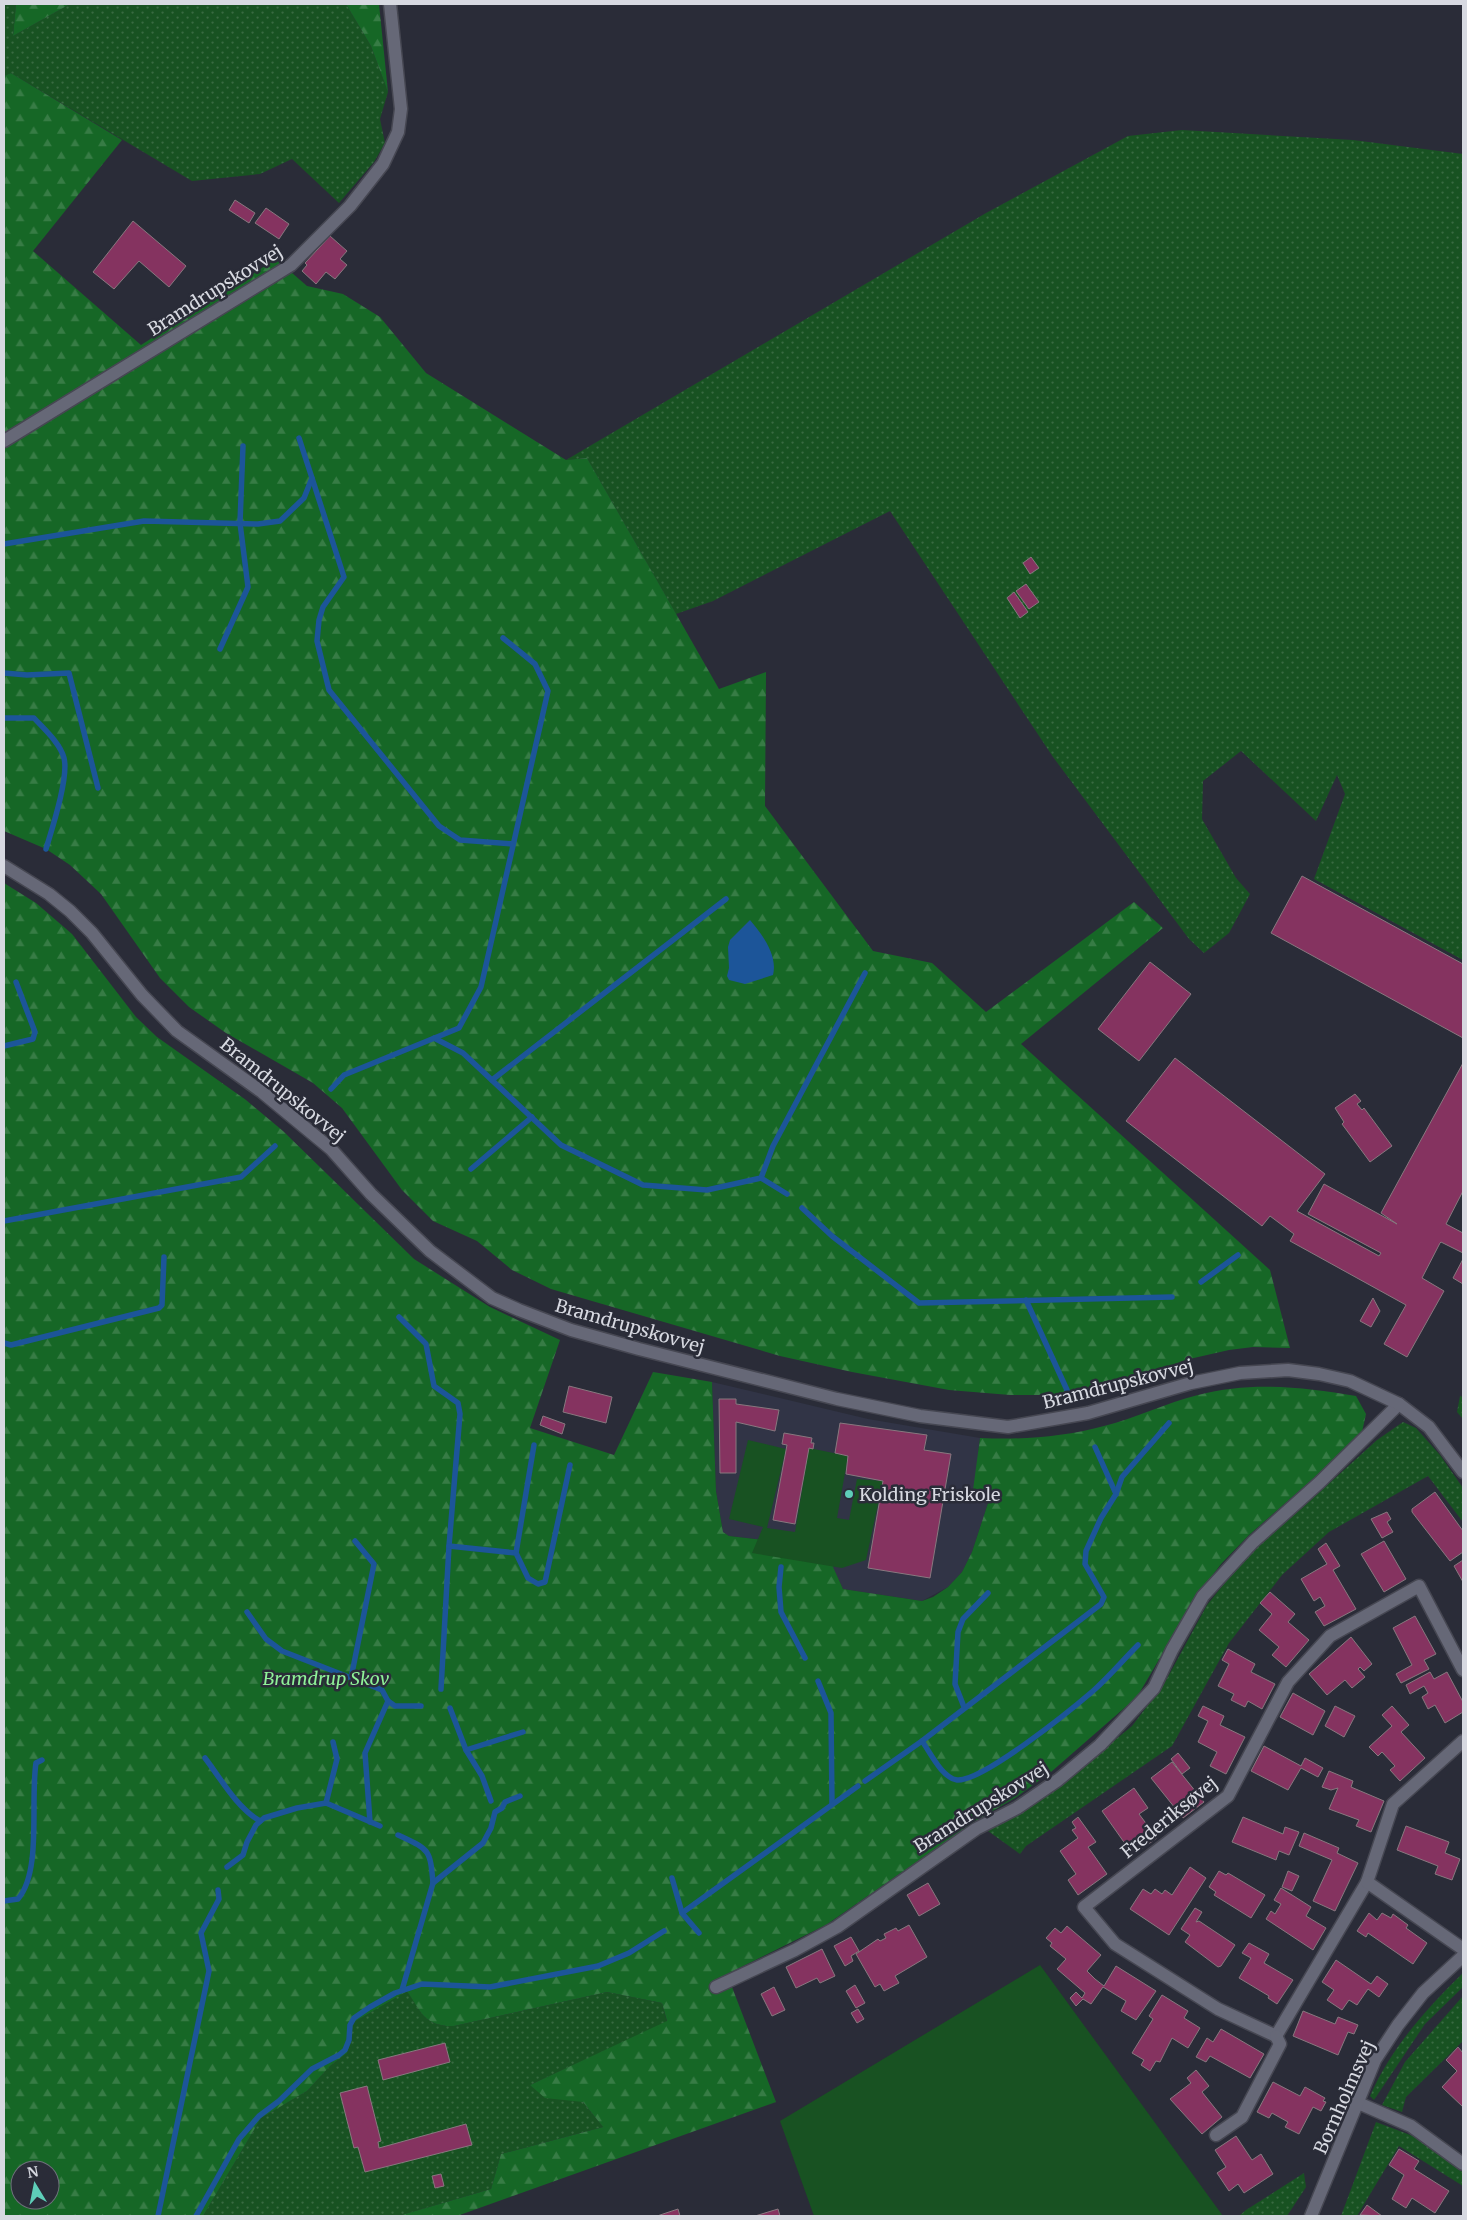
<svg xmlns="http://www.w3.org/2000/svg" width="1467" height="2220" font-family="Merriweather,serif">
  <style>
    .built { fill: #313446 }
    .grass { fill: url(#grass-dots) }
    .forest { fill: url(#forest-firs); fill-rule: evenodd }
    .green { fill: #185222 }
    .water { fill: #1c5599 }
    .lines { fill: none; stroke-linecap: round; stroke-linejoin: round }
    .stream { stroke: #1c5599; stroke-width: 5.5 }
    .building { fill: #853360; stroke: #88787f }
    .street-casing { stroke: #464752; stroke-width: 15 }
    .secondary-casing { stroke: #464752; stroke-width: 15 }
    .street { stroke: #666877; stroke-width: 12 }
    .secondary { stroke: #666877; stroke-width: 12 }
    .poi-dot { fill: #5eceb8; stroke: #2a2c38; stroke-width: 2 }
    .labels { text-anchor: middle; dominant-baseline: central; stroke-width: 5; stroke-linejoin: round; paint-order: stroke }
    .street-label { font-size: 18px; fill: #d7d9e1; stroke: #2a2c38 }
    .poi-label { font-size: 18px; fill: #d7d9e1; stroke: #2a2c38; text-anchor: start }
    .park-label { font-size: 18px; font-style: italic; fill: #8ff298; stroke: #2a2c38 }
  </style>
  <defs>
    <pattern id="grass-dots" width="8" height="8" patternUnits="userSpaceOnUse" patternTransform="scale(1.25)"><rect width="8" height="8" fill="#185222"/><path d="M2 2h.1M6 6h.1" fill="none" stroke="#396a42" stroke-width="1.8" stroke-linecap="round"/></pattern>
    <pattern id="forest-firs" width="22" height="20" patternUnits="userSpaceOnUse" patternTransform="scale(1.25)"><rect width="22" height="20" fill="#166726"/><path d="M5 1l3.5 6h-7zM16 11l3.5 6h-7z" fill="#377c45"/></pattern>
  </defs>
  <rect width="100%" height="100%" fill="#2a2c38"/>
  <polygon class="built" points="712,1382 868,1419 980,1438 978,1452 990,1497 972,1552 962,1572 948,1587 922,1601 843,1589 823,1547 729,1536 723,1532 716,1491"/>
  <g class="grass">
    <polygon points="4,4 16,4 13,36 70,4 346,4 371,46 388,92 380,119 385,143 374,162 339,203 292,159 260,174 192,181 11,73 4,76"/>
    <polygon points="1182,130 1353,140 1463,154 1463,960 1314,879 1345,794 1337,775 1316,821 1241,751 1203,781 1202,819 1236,878 1250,894 1229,933 1204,953 1189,939 1053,757 890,511 713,601 676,614 587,458 566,460 986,213 1128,136"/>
    <polygon points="1460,1396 1463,1397 1463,1419 1457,1412"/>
    <polygon points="1403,1422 1416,1428 1440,1455 1463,1488 1463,1522 1428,1476 1329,1532 1282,1575 1229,1643 1172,1746 1026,1846 1020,1854 988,1831 1053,1791 1132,1726 1164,1684 1207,1605 1248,1554 1301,1509 1377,1440"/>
    <path d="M 1463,1973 L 1463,1987 L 1425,2024 L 1374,2100 L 1370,2096 C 1391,2048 1426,2009 1463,1973 Z"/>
    <path d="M 407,1990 C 421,2012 425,2027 454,2026 L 607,1992 L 662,2003 L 667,2022 L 530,2085 L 583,2102 L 603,2127 L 501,2154 L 491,2189 L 398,2216 L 203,2216 L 261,2118 L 307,2091 L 330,2066 L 347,2053 L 354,2022 Z"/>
    <polygon points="1463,1996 1463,2041 1406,2097 1402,2112 1382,2105 1405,2062"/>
    <polygon points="1376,2122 1413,2136 1463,2172 1463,2186 1399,2146 1357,2216 1341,2216"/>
    <polygon points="1304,2173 1306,2187 1287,2216 1239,2216 1246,2210"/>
  </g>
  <g class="forest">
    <polygon points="16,4 70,4 13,36"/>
    <polygon points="346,4 379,4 388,92 371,46"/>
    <polygon points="11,73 122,140 33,251 141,345 276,259 307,286 343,294 380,317 426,373 566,460 587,458 719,689 766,672 765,806 873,951 932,963 986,1012 1134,902 1163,928 1021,1044 1270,1270 1290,1348 1253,1347 1229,1350 1185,1360 1124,1383 1066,1395 1010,1395 949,1390 852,1372 780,1356 551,1289 512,1270 477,1241 433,1221 402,1190 342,1108 313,1083 226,1033 189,1007 160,978 101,894 70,865 46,849 4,831 4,76"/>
    <path d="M 4,883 L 36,903 L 72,934 L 136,1017 L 157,1037 L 246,1100 L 283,1131 L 414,1259 L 490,1307 L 560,1340 L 530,1428 L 614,1455 L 653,1372 L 712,1382 L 716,1491 L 723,1532 L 729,1536 L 824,1547 L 843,1589 L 922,1601 L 933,1597 L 948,1587 L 962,1572 L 972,1552 L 990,1497 L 973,1490 L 980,1438 C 1023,1440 1063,1437 1104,1426 C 1136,1418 1166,1403 1198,1395 C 1251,1381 1303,1387 1356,1396 L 1366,1414 L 1362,1432 L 1330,1464 L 1249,1535 L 1221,1564 L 1194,1600 L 1137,1697 L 1051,1772 L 1015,1798 L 977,1820 L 826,1925 L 727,1974 L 776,2102 L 457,2216 L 398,2216 L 491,2189 L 501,2154 L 603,2127 L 583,2102 L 545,2098 L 530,2085 L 667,2021 L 662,2003 L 607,1992 L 454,2026 C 425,2027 421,2012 407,1991 L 354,2022 L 347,2053 L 330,2066 L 307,2091 L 261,2118 L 203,2216 L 4,2216 ZM 20,2170 L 50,2170 L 50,2200 L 20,2200 Z"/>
  </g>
  <g class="green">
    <polygon points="748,1440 786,1449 767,1528 795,1532 809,1448 848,1456 837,1518 849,1520 857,1479 883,1481 866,1560 842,1568 752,1553 763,1527 729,1519"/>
    <polygon points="1040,1965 1223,2216 814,2216 780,2121"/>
  </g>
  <path class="water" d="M 750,920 C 762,934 778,955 773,975 L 745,984 L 729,980 L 727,976 L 729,968 L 728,947 L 730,940 Z"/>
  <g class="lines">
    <g class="stream">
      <polyline points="312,478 344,577 323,607 319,620 317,641 329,690 439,826 460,840 513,844"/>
      <polyline points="4,544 144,521 258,524 280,521 304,498 312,478 299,438"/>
      <polyline points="220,649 248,587 240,523 243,446"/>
      <polyline points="4,673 27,675 69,673 98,788"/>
      <path d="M 4,718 L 34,718 C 44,729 60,743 64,758 C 69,777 52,829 46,849"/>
      <polyline points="434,1038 463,1053 561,1145 643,1185 707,1190 761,1178 773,1146 865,973"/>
      <polyline points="4,1046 33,1039 35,1032 16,982"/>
      <polyline points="492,1080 726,899"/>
      <polyline points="331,1089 344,1075 459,1028 481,987 548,691 535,664 503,638"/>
      <polyline points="471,1169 532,1117"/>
      <polyline points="761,1178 787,1194"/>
      <polyline points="802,1208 832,1236 919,1303 1172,1297"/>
      <polyline points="4,1221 241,1177 275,1146"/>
      <polyline points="1201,1282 1238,1255"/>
      <polyline points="1026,1300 1067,1390"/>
      <polyline points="399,1317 426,1344 434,1386 458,1403 460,1414 449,1546 441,1689"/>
      <polyline points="4,1343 11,1345 159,1308 162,1305 164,1257"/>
      <polyline points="1095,1447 1116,1494"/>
      <polyline points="449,1546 516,1553 528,1578 538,1584 545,1582 570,1465"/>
      <polyline points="516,1553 534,1445"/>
      <polyline points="781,1567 779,1587 781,1612 805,1658"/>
      <polyline points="247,1612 266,1639 282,1651 382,1690 388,1701 365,1753 370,1822"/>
      <polyline points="351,1678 374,1564 355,1541"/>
      <polyline points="818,1681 831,1713 832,1804"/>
      <polyline points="388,1701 395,1706 421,1706"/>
      <polyline points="964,1707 955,1684 958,1632 963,1619 988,1593"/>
      <polyline points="450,1708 466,1750 482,1776 491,1801"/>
      <path d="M 922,1741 C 930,1752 942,1778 957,1780 C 982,1782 1071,1710 1093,1691 C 1109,1677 1123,1660 1138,1645"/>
      <polyline points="466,1750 523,1732"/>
      <path d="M 205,1758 C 221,1779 237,1808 260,1821"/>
      <polyline points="865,1781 922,1741 1101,1604 1104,1597 1085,1564 1086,1551 1101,1518 1116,1494 1122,1477 1169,1423"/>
      <polyline points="326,1803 337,1759 333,1742"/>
      <path d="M 398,1835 C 430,1850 430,1849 433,1883"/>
      <polyline points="227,1867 243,1855 247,1842 256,1825 264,1818 297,1808 326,1803 380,1826"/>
      <polyline points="672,1878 682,1913 699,1933"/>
      <path d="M 4,1901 L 18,1899 C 42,1871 30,1801 36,1763 L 42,1760"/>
      <polyline points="682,1913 858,1786"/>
      <polyline points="402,1990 433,1883 483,1843 491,1828 495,1812 502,1808 505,1802 520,1796"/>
      <polyline points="158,2216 209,1971 201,1933 219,1899 218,1890"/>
      <polyline points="196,2216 239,2139 259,2116 279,2101 312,2069 339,2055 345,2050 349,2040 350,2025 354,2018 370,2007 395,1993 422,1984 490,1987 598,1966 629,1953 664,1931"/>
    </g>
  </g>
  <g class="building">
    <polygon points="235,200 255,213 249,223 229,210"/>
    <polygon points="266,208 289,224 279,239 255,223"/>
    <polygon points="133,221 186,266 169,287 139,261 114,289 93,272"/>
    <polygon points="330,236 347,251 340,259 347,265 335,279 326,272 316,284 302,271 307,265 305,263"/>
    <polygon points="1031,557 1039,568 1030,574 1023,563"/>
    <polygon points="1026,584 1039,602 1029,609 1016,591"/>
    <polygon points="1014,592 1028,612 1020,618 1007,598"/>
    <polygon points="1302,876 1463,964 1463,1038 1271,933"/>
    <polygon points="1150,962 1191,994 1139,1061 1098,1029"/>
    <polygon points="1175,1058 1325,1174 1297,1211 1379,1256 1381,1253 1308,1214 1324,1184 1397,1224 1381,1213 1463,1063 1463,1191 1446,1224 1463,1233 1463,1253 1441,1242 1440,1243 1422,1278 1444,1291 1407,1357 1384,1344 1406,1305 1290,1241 1294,1234 1270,1216 1262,1226 1126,1121"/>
    <polygon points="1355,1094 1361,1101 1357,1104 1362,1110 1364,1108 1392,1146 1370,1162 1342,1124 1344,1122 1335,1108"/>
    <polygon points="1463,1259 1463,1284 1453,1278"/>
    <polygon points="1373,1298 1380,1311 1371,1327 1360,1321"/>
    <polygon points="569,1386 612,1397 606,1423 563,1412"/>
    <polygon points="719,1399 736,1399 736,1404 779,1410 775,1431 736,1422 736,1473 720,1473"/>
    <polygon points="543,1416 565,1424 562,1434 540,1425"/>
    <polygon points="840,1423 927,1435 924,1450 951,1454 930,1578 868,1568 883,1481 846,1474 848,1456 835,1453"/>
    <polygon points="784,1433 812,1438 811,1443 814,1443 813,1449 809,1448 795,1524 773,1520 787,1445 782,1444"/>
    <polygon points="1435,1492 1463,1531 1463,1552 1450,1561 1412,1512 1412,1509"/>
    <polygon points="1387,1512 1391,1519 1387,1522 1393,1532 1382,1538 1371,1519"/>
    <polygon points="1384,1541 1406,1579 1384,1592 1361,1554"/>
    <polygon points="1326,1543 1340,1566 1333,1570 1356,1609 1324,1626 1315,1612 1325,1606 1320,1597 1314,1601 1301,1579 1327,1564 1318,1549"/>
    <polygon points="1463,1560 1463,1582 1454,1566"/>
    <polygon points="1270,1592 1295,1614 1288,1622 1309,1640 1286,1667 1272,1655 1279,1647 1259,1630 1272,1614 1260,1603"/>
    <polygon points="1415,1616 1436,1654 1424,1660 1429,1669 1401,1683 1396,1674 1412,1665 1393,1628"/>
    <polygon points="1351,1637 1372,1664 1364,1671 1360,1667 1358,1669 1365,1677 1352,1688 1345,1680 1327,1695 1309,1674"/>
    <polygon points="1228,1649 1255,1664 1251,1672 1275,1684 1262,1709 1248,1701 1245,1707 1231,1700 1234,1694 1218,1686 1229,1664 1222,1660"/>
    <polygon points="1430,1672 1434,1679 1447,1672 1463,1702 1463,1712 1445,1723 1435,1705 1428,1709 1422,1697 1428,1693 1424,1686 1410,1694 1406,1685"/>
    <polygon points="1293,1693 1325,1711 1313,1735 1280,1717"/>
    <polygon points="1203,1706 1224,1716 1220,1725 1245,1737 1226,1774 1210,1766 1217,1752 1198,1742 1208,1721 1198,1716"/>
    <polygon points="1335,1706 1355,1716 1344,1737 1325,1726"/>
    <polygon points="1392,1706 1409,1725 1401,1732 1425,1758 1400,1781 1390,1770 1395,1766 1382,1752 1378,1756 1369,1747 1392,1726 1382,1715"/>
    <polygon points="1264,1746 1301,1766 1305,1758 1323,1768 1318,1777 1301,1768 1288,1790 1251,1771"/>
    <polygon points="1178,1753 1190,1768 1182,1774 1171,1759"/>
    <polygon points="1172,1762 1204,1802 1183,1818 1151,1778"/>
    <polygon points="1329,1771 1353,1781 1351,1787 1384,1801 1371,1832 1356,1826 1359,1820 1329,1809 1338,1788 1331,1790 1322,1787"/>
    <polygon points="1134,1788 1148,1808 1139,1814 1157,1838 1133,1855 1102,1811"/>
    <polygon points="1078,1817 1096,1842 1088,1847 1107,1874 1078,1895 1068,1880 1076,1874 1060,1851 1078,1838 1072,1830 1076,1828 1072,1822"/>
    <polygon points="1243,1817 1283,1834 1285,1827 1299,1832 1289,1855 1279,1851 1276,1860 1232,1842"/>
    <polygon points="1406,1826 1449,1842 1445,1853 1460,1859 1452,1880 1435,1874 1438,1866 1397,1850"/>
    <polygon points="1304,1833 1339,1848 1337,1853 1358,1863 1335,1911 1313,1901 1332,1860 1299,1846"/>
    <polygon points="1190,1867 1206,1878 1169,1935 1130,1909 1143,1889 1151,1894 1155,1889 1162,1894 1165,1890 1172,1895"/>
    <polygon points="1219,1871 1226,1875 1228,1873 1265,1895 1251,1918 1214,1895 1216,1892 1209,1887"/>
    <polygon points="1288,1871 1299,1876 1292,1891 1282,1887"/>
    <polygon points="928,1883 940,1904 919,1916 907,1895"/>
    <polygon points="1281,1888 1311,1907 1306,1916 1326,1928 1313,1950 1266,1919 1271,1911 1275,1914 1281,1904 1274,1900"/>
    <polygon points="1195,1908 1202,1912 1196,1922 1199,1921 1235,1945 1221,1966 1218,1967 1185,1942 1190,1935 1181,1929"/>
    <polygon points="1369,1913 1377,1920 1382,1913 1391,1918 1393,1914 1408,1925 1406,1928 1427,1943 1413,1964 1368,1933 1366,1937 1357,1931"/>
    <polygon points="909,1925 927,1957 895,1976 899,1983 884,1991 880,1984 875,1987 856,1954 878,1939 880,1941 886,1938 884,1934 896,1928 898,1931"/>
    <polygon points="1067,1926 1101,1955 1087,1971 1095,1979 1104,1986 1116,1966 1156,1991 1136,2020 1121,2011 1126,2001 1103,1987 1091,2004 1083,1999 1076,2006 1070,1998 1076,1992 1082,1998 1085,1993 1057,1969 1066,1959 1050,1946 1052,1943 1046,1938 1055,1928 1061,1933"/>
    <polygon points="851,1937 859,1951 851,1956 853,1961 845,1966 834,1946"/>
    <polygon points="1249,1943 1269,1954 1264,1963 1293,1980 1277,2004 1268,1998 1269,1996 1239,1978 1251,1958 1242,1953"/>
    <polygon points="822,1949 835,1976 820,1983 817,1978 796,1988 786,1967"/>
    <polygon points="1336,1960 1371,1984 1377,1976 1388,1984 1379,1997 1368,1989 1357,2005 1349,2000 1342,2010 1327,2000 1334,1990 1322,1982"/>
    <polygon points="855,1985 865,2003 856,2008 846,1991"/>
    <polygon points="774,1987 785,2010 772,2016 761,1994"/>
    <polygon points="1162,1995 1188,2011 1184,2018 1200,2028 1188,2048 1172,2038 1160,2062 1156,2061 1150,2071 1141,2065 1144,2060 1132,2053 1153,2019 1149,2016"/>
    <polygon points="858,2009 864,2019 857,2023 851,2013"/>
    <polygon points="1303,2011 1335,2024 1338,2017 1358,2025 1354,2034 1348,2032 1338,2055 1293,2036"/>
    <polygon points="1221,2029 1264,2054 1250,2078 1210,2056 1206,2062 1196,2057 1207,2038 1213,2042"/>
    <polygon points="445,2043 450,2062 383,2080 378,2060"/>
    <polygon points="1458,2047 1463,2053 1463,2107 1442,2087 1457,2071 1446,2060"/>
    <polygon points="1196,2070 1209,2086 1202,2092 1222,2117 1202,2134 1170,2099 1191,2083 1187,2078"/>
    <polygon points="1273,2082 1300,2096 1305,2087 1325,2098 1323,2101 1326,2102 1321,2111 1313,2107 1299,2134 1285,2127 1288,2122 1272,2113 1269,2118 1257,2112"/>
    <polygon points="367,2086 381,2141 378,2142 379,2148 466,2124 472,2145 365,2172 358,2147 354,2148 340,2093"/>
    <polygon points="1236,2136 1252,2160 1261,2154 1273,2174 1244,2193 1238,2184 1229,2191 1217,2173 1226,2167 1215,2150"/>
    <polygon points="1399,2149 1419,2161 1414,2169 1449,2191 1435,2213 1412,2198 1406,2208 1392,2199 1404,2175 1389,2165"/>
    <polygon points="441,2174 444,2186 435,2188 432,2176"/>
    <polygon points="1367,2205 1382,2216 1360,2215"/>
    <polygon points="678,2209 680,2216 657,2216"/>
    <polygon points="778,2209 780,2216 755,2216"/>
  </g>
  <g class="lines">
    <defs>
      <g id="street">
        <polyline points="4,441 291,265 350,206 383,164 398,132 401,109 390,4"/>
        <polyline points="1463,1670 1419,1586 1330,1636 1288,1682 1228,1796 1084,1907 1115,1944 1218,2009 1276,2036 1367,1882 1393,1804 1463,1741"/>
        <polyline points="1367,1882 1463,1949"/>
        <polyline points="716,1987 795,1950 837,1927 976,1829 1017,1808 1058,1780 1100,1745 1154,1688 1172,1650 1203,1596 1253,1542 1320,1482 1399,1404"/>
        <polyline points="1356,2102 1411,2126 1463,2164"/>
        <polyline points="1216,2135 1242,2117 1280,2044 1276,2036"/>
        <polyline points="1311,2216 1375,2060 1398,2025 1423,1993 1463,1956"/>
      </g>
      <polyline id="secondary" points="4,866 49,894 70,911 92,933 142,995 177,1031 262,1092 331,1149 371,1194 430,1251 492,1298 519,1310 571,1330 639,1349 837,1399 920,1416 1008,1427 1088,1413 1191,1383 1240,1373 1288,1370 1319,1374 1350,1381 1399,1404 1429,1427 1463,1472"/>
    </defs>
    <use href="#street" class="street-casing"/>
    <use href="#secondary" class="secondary-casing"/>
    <use href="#street" class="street"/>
    <use href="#secondary" class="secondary"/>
  </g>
  <circle class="poi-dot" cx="849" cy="1494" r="5"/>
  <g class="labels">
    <g class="street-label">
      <text transform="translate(215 290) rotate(-32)">Bramdrupskovvej</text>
      <text transform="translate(283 1090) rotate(39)">Bramdrupskovvej</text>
      <text transform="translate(630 1326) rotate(16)">Bramdrupskovvej</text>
      <text transform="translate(1118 1384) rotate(-14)">Bramdrupskovvej</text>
      <text transform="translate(981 1807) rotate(-32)">Bramdrupskovvej</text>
      <text transform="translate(1169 1817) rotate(-39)">Frederiksøvej</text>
      <text transform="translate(1344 2097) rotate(-66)">Bornholmsvej</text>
    </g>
    <g class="poi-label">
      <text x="859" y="1494">Kolding Friskole</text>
    </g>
    <g class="park-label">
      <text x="326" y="1678">Bramdrup Skov</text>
    </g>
  </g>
  <rect width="1467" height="2220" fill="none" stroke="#d7d9e1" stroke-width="10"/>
  <g transform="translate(35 2185) rotate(350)"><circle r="24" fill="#2a2c38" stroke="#6f717c"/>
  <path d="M0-4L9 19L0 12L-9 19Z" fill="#5eceb8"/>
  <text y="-8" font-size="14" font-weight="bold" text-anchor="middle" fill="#d7d9e1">N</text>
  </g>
</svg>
